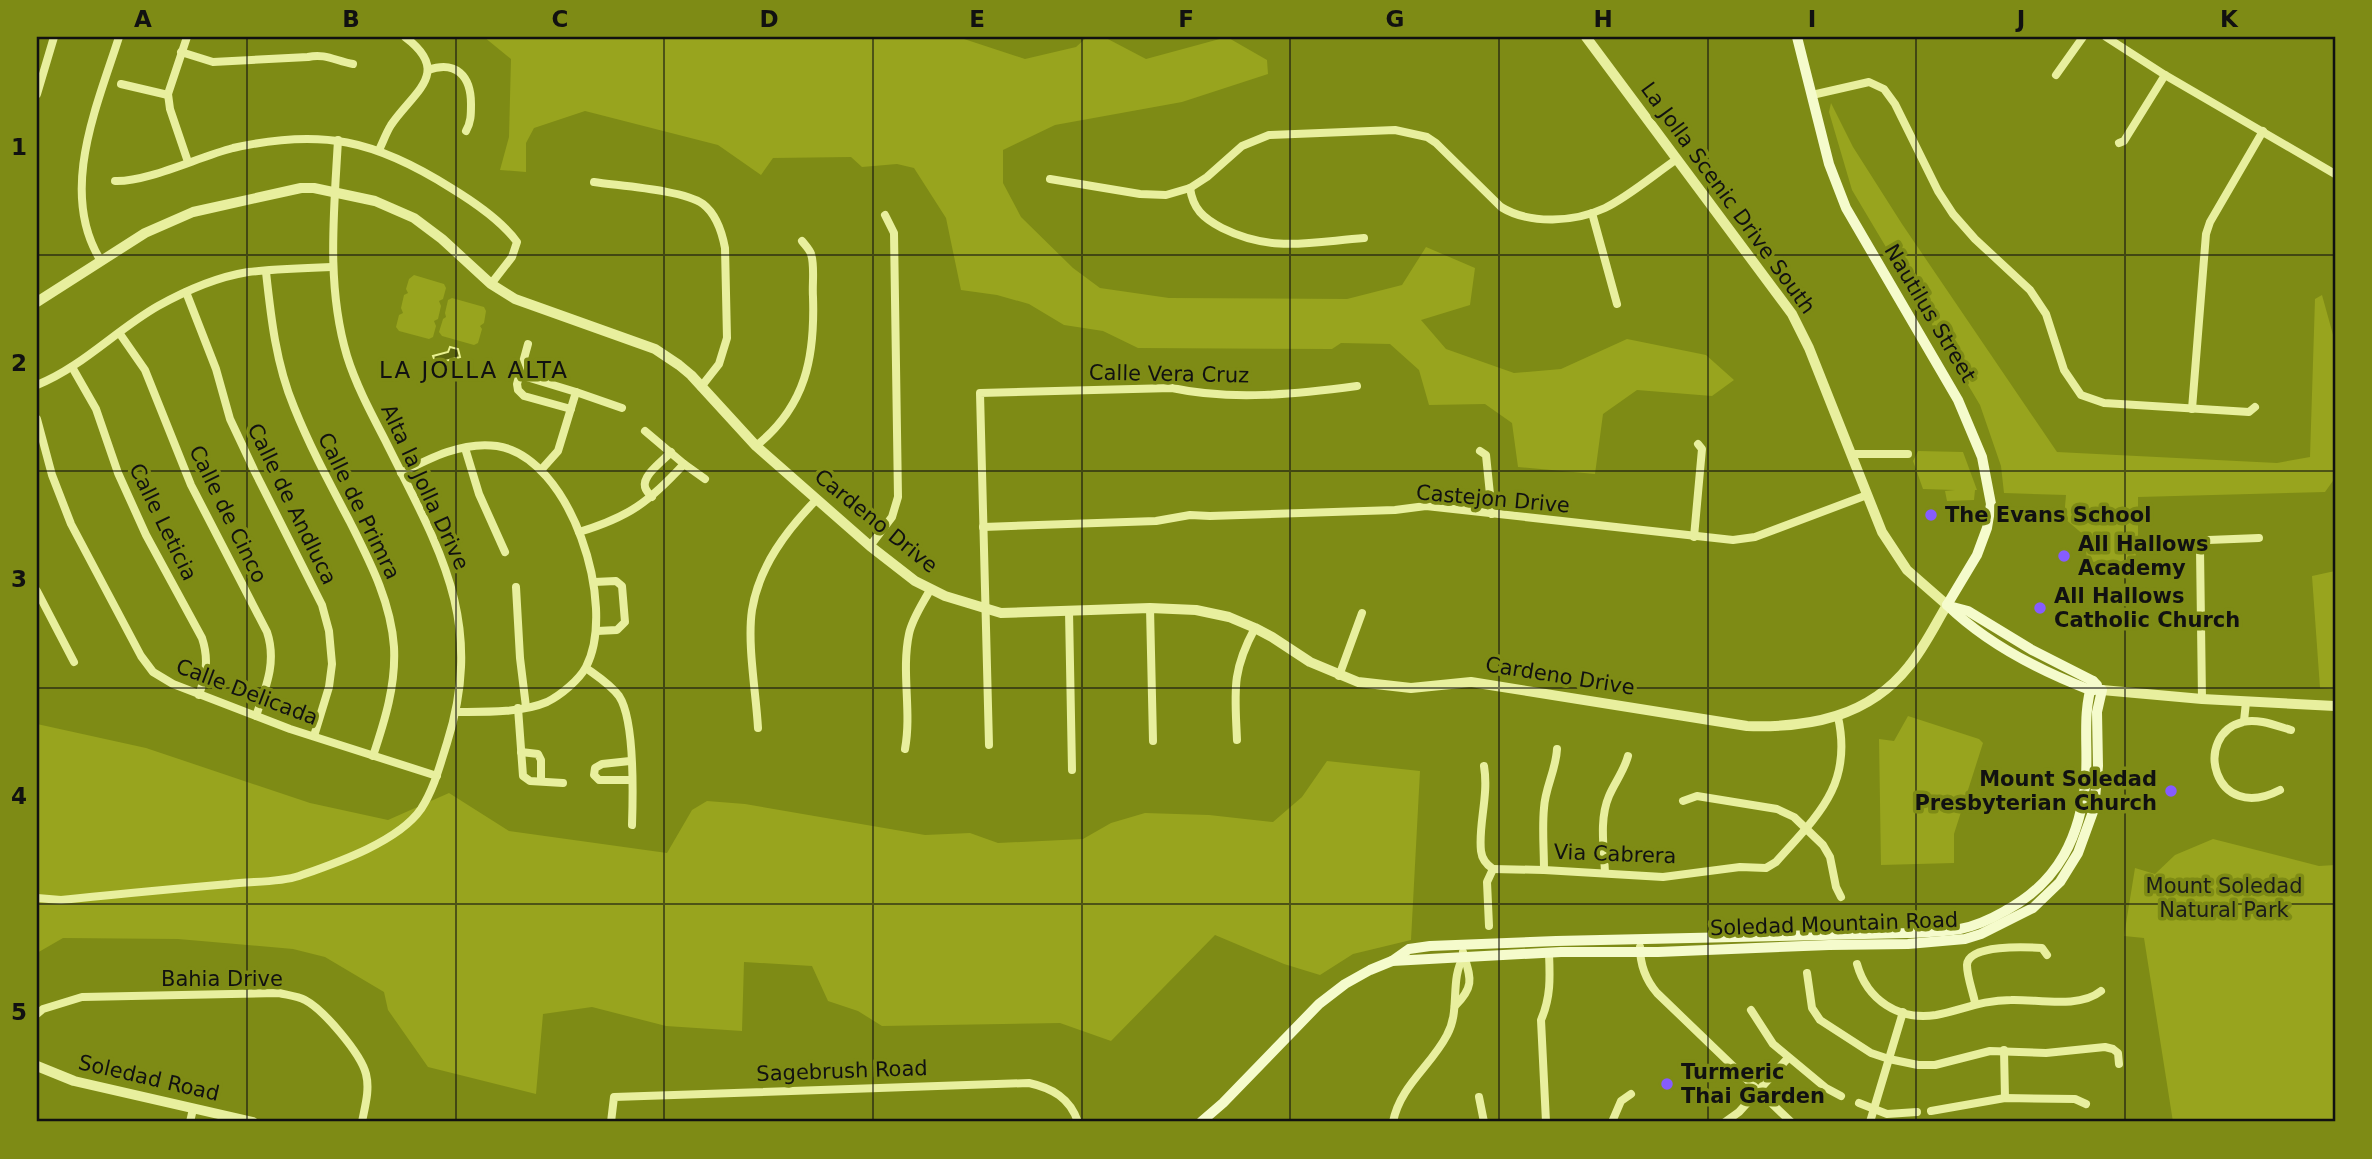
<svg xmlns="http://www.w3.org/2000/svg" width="2372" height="1159" font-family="'DejaVu Sans',sans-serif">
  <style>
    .green { fill: #98a41e }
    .water { fill: #5d680e; stroke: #eaf290; stroke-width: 2 }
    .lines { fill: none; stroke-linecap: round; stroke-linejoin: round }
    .minor { stroke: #e8ef9e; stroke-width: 8 }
    .tertiary { stroke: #e8ef9e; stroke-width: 10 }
    .secondary { stroke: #f5fbcc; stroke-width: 10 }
    .grid { fill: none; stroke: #111; stroke-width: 2; stroke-opacity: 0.55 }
    .poi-dot { fill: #865cff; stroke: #7e8b15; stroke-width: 2.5 }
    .labels { text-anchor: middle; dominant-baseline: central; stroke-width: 7; stroke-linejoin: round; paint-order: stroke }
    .street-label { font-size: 21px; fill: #111; stroke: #7e8b15 }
    .poi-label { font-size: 21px; font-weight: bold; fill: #111; stroke: #7e8b15; text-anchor: start }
    .park-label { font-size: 21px; fill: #1c1d1a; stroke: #7e8b15 }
    .neighbourhood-label { font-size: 23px; letter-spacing: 2px; fill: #111; stroke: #7e8b15 }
    .neatline { fill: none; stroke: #111; stroke-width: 2.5 }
    .grid-label { font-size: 23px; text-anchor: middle; font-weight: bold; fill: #111 }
  </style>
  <rect width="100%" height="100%" fill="#7e8b15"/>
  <g class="green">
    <polygon points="484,37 958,37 1025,59 1076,47 1087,37 1104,37 1146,59 1227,37 1267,60 1268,74 1182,102 1055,125 1003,150 1003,183 1021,217 1073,268 1100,288 1169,298 1347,299 1402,285 1426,247 1475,268 1470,305 1421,320 1446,349 1514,373 1561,369 1627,339 1706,355 1734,380 1712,396 1637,390 1603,414 1595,474 1518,467 1512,423 1485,404 1429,405 1419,370 1390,344 1341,343 1332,349 1138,348 1103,331 1064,325 1029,304 997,295 961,290 946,218 914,168 897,164 862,167 851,157 773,158 761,175 718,145 585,111 534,128 526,143 526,172 500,170 509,137 511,59"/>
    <polygon points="1831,103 1853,147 1902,224 2057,452 2277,463 2310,457 2315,299 2322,295 2335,342 2335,478 2325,492 2138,497 2138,547 2134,561 2087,562 2085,536 2064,518 2066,495 2004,493 2001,466 1980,405 1852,190 1829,112"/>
    <polygon points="414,275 444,284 446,288 443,299 439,301 441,306 438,319 434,321 436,326 433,337 429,339 399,331 396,327 399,315 403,313 401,308 404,295 408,293 406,289 409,279"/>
    <polygon points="452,298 484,307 486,311 484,323 480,326 482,329 478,343 474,345 442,336 439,332 443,319 446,317 445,313 448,300"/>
    <polygon points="1918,451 1963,452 1977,490 1975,490 1974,500 1947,501 1945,491 1955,490 1923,489 1913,461"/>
    <polygon points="2335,571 2335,689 2320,688 2312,576"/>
    <polygon points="1908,716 1979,739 1983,743 1954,834 1954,863 1881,865 1879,739 1894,741"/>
    <polygon points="37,724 146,748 310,803 388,820 449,793 509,831 667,853 692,810 707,801 745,804 925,835 970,833 998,843 1083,839 1111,823 1145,813 1209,815 1273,822 1302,797 1327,761 1420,771 1411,940 1353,954 1320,975 1284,964 1215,935 1111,1041 1060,1023 882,1026 858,1011 828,1001 812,966 744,962 742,1031 666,1026 592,1007 543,1014 536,1094 428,1067 388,1010 384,992 325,957 293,949 178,939 63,938 37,953"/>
    <polygon points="2213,839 2319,866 2335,865 2335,1122 2173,1122 2144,938 2124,936 2135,868 2155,874 2175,855"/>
  </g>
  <polygon class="water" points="450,347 458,349 460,357 445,361 443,366 436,364 433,356 448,352"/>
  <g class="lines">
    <g class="minor">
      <polyline points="187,37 168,94 170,109 188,162"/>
      <polyline points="2106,37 2165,75 2335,174"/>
      <path d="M 181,52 L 213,62 L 308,57 C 325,53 336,61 353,64"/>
      <path d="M 428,70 C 456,60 471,76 471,104 C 471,115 471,122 466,131"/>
      <polyline points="2056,75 2083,37"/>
      <polyline points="121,84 168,95"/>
      <polyline points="37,94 54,37"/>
      <polyline points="1812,95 1869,82 1884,89 1895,104 1938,191 1953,214 1975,239 2030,290 2046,314 2064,370 2081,395 2104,403 2249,412 2255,407"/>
      <polyline points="2119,143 2124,141 2165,75"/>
      <path d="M 379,150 C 383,142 386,133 391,125 C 413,92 453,73 405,37"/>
      <path d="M 1050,179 L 1140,194 L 1166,195 L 1190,188 L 1207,177 L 1242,146 L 1269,135 L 1395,130 L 1427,137 L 1436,143 L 1501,207 C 1530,225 1575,222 1605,208 C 1628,197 1655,174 1677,159"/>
      <path d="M 115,181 C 148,182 198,157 233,148 C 322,128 375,140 451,188 C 474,202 501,220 517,242 L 512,257 L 491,284"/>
      <path d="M 594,182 C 620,186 684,190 703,204 C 716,214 722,232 725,248 L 727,338 L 719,364 L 701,387"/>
      <path d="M 1190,188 C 1193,209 1203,218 1222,228 C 1272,253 1311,242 1364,238"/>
      <polyline points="1592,213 1617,304"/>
      <path d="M 101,261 C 58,193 97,106 119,37"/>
      <path d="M 266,272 C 271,318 276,364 294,407 C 310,447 330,484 350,522 C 370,562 391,602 394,647 C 396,685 385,720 373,756"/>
      <polyline points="186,292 216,369 230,419 254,470 322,605 329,631 332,664 329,687 314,736"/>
      <path d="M 120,334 L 145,370 L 191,485 L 267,632 C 277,662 266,687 256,716"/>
      <polyline points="528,344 517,384 518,390 524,396 571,409"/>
      <path d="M 72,367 L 96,409 L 118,473 L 146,535 L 202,638 C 209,659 206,674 199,695"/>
      <polyline points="520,375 576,392 558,451 541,470"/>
      <path d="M 37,385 C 82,367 116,330 158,306 C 185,291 217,277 248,272 C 276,269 305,268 333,267"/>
      <polyline points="576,392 622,408"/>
      <polyline points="2192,409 2206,234 2210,222 2263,131"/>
      <polyline points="37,419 52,475 71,524 141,656 153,672 173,684 290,729 437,776"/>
      <polyline points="645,431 684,464"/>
      <path d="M 756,446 C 806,406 815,357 813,297 C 812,284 815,266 811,254 C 810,250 805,245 802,241"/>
      <polyline points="465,448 479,494 505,552"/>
      <polyline points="1480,451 1486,455 1492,514"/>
      <polyline points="1851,454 1908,454"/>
      <path d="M 401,473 C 430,458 463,441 497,446 C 571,457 618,606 586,667 C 579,680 561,695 547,702 C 521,713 485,712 457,712"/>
      <path d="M 652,497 C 649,494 646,491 645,487 C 642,475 664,460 671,452"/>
      <polyline points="983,527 1156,521 1190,515 1210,516 1395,510 1426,506 1733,540 1755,537 1867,495"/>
      <path d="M 579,532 C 629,517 649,502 684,464 L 705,479"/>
      <polyline points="1694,537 1702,449 1698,444"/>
      <polyline points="870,546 892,517 898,497 894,233 885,215"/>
      <polyline points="594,582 616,581 622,586 625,622 617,630 597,631"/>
      <polyline points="516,587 520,658 526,707"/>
      <polyline points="37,591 74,662"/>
      <polyline points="1150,608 1153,741"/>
      <polyline points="1069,611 1072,770"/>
      <path d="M 586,668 C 597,676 610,684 619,696 C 635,720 633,795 632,825"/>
      <polyline points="1339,676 1362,613"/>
      <polyline points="2202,699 2200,549 2208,540 2259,538"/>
      <polyline points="518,708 523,776 530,781 563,783"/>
      <polyline points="2244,721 2246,702"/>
      <path d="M 758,728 C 756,692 747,644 752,610 C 759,566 787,530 816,500"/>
      <path d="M 1237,740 C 1235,692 1231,672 1255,628"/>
      <path d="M 989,745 L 980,393 L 1172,388 C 1232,401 1297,394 1357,386"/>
      <path d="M 905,749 C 912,711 901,672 909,634 C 912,619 923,603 930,590"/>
      <polyline points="521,752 538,754 541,760 541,781"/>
      <polyline points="630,761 602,764 595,768 594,775 599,780 631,780"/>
      <path d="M 1484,766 C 1489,796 1478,825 1481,851 C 1482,860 1487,865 1493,869"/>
      <path d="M 2280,790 C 2213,825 2192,734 2243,722 C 2258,718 2277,726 2291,730"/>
      <polyline points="1683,801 1697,796 1777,809 1794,817 1823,845 1830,857 1836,887 1841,897"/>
      <path d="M 1493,869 L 1544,870 L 1663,877 L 1740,867 L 1766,868 L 1776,862 C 1818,815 1853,785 1838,717"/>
      <path d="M 1544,870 C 1544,849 1542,828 1544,808 C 1545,788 1556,770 1557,749"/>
      <path d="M 1605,873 C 1604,848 1599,819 1609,796 C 1615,782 1624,771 1628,756"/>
      <path d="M 37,898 L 61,900 C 117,894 173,889 229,884 C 251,881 278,883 299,876 C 336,863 398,842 421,809 C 434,789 440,765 447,743 C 486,620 438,547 385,440 C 371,413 356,385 347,356 C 326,286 334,212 338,140"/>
      <polyline points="1489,926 1487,882 1493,869"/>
      <path d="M 1640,947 C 1640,965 1645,979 1657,993 L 1791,1122"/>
      <path d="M 1857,964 C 1867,1000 1899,1021 1936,1015 C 1962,1010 1982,1000 2011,1000 C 2037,999 2079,1009 2101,991"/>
      <polyline points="1807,973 1812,1008 1820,1020 1871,1053 1889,1059 1918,1065 1935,1065 1990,1051 2046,1053 2105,1047 2113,1049 2118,1053 2119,1064"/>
      <path d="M 1975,1003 C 1973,992 1967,977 1967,965 C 1968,944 2027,947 2042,948 L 2047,955"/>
      <path d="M 1455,1006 C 1476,985 1470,977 1463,952"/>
      <polyline points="1751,1010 1773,1044 1826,1088 1841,1096"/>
      <path d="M 37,1014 L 43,1009 L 82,997 L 279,993 C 287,995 298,996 305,1000 C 324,1010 361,1054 366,1074 C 370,1090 365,1106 362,1122"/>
      <polyline points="2004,1050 2005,1098"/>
      <polyline points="1479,1097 1484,1122"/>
      <polyline points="1859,1103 1887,1114 1917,1112"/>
      <polyline points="1931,1111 2005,1098 2075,1099 2086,1104"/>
      <polyline points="190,1122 193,1109"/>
      <path d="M 611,1122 L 614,1097 L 1029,1083 C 1052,1088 1070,1098 1078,1122"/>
      <path d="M 1393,1122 C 1400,1086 1431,1066 1447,1035 C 1461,1010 1449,980 1464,956"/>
      <path d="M 1546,1122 L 1541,1020 C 1551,997 1550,977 1549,953"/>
      <polyline points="1612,1122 1621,1101 1631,1094"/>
      <polyline points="1725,1122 1739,1112 1788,1058"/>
      <polyline points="1870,1122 1903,1012"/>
    </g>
    <g class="tertiary">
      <path d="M 37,302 L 145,233 L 193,212 L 301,188 L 314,188 L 375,201 L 414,218 L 442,239 L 491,284 L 515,299 L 655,349 L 679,365 L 691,375 L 756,446 L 870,546 L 915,581 L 945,596 L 1001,613 L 1150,608 L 1196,610 L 1229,617 L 1255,628 L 1272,637 L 1310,662 L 1358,682 L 1411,688 L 1471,682 L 1747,726 C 1809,728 1869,717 1909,666 C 1924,648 1935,625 1947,605 L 1907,570 L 1882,532 L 1809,348 L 1792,314 L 1586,37"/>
      <polyline points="2102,690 2202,699 2335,706"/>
      <polyline points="37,1066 74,1081 253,1122"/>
    </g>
    <g class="secondary">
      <polyline points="1797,37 1829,164 1846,208 1958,400 1982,457 1991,504 1987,528 1977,555 1947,605"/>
      <path d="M 1947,605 C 1987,644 2038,670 2090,690 L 2095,690"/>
      <polyline points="1949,606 1968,611 2032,650 2093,681 2097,685"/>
      <polyline points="1392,961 1561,952 1658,952 1829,945 1908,944 1965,939 1981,934 2033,908 2060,882 2078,853 2094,809 2098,766 2097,712 2102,690"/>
      <path d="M 1201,1122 L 1223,1103 L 1319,1004 L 1345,984 L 1370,970 L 1392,961 L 1409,949 L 1430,946 L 1556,941 L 1907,933 C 1925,932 1943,932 1960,929 C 1976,926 1991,919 2005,911 C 2059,882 2081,836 2086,776 C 2088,744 2082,712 2093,681"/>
    </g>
  </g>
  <path class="grid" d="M 247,37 L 247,1122M 456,37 L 456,1122M 664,37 L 664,1122M 873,37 L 873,1122M 1082,37 L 1082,1122M 1290,37 L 1290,1122M 1499,37 L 1499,1122M 1708,37 L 1708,1122M 1916,37 L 1916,1122M 2125,37 L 2125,1122M 37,255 L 2335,255M 37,471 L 2335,471M 37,688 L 2335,688M 37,904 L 2335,904"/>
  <g class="poi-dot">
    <circle cx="1931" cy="515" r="7"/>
    <circle cx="2064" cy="556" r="7"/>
    <circle cx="2040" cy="608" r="7"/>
    <circle cx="2171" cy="791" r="7"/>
    <circle cx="1667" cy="1084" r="7"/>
  </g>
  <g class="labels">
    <g class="street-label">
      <text transform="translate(1728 198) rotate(54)">La Jolla Scenic Drive South</text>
      <text transform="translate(1930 313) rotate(59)">Nautilus Street</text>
      <text transform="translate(1169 374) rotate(1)">Calle Vera Cruz</text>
      <text transform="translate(425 487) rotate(65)">Alta la Jolla Drive</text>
      <text transform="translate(1493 499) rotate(5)">Castejon Drive</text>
      <text transform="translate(292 504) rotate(64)">Calle de Andluca</text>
      <text transform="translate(359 506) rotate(64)">Calle de Primra</text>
      <text transform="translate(228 514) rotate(64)">Calle de Cinco</text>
      <text transform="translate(876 521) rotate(39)">Cardeno Drive</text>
      <text transform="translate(163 522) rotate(64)">Calle Leticia</text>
      <text transform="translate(1560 676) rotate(9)">Cardeno Drive</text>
      <text transform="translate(247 692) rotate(21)">Calle Delicada</text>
      <text transform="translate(1615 854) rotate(2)">Via Cabrera</text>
      <text transform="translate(1834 924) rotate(-2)">Soledad Mountain Road</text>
      <text x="222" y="979">Bahia Drive</text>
      <text transform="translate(842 1071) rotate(-2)">Sagebrush Road</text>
      <text transform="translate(149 1078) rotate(13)">Soledad Road</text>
    </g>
    <g class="poi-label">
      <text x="1945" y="515">The Evans School</text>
      <text x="2078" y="544">All Hallows<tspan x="2078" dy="24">Academy</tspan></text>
      <text x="2054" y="596">All Hallows<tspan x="2054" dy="24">Catholic Church</tspan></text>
      <text x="2157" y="779" text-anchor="end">Mount Soledad<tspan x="2157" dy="24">Presbyterian Church</tspan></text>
      <text x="1681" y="1072">Turmeric<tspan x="1681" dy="24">Thai Garden</tspan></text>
    </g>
    <g class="park-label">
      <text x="2224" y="886">Mount Soledad<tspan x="2224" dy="24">Natural Park</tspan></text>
    </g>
    <g class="neighbourhood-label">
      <text x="474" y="370">LA JOLLA ALTA</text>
    </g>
  </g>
  <rect width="2372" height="1159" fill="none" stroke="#7e8b15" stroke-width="77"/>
  <rect x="38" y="38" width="2296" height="1082" class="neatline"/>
  <g class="grid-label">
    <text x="143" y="27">A</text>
    <text x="351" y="27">B</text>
    <text x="560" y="27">C</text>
    <text x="769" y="27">D</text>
    <text x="977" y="27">E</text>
    <text x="1186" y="27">F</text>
    <text x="1395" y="27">G</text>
    <text x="1603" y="27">H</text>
    <text x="1812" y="27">I</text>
    <text x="2021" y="27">J</text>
    <text x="2229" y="27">K</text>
    <text x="19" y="155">1</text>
    <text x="19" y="371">2</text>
    <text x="19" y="587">3</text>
    <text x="19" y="804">4</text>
    <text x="19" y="1020">5</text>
  </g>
</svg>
